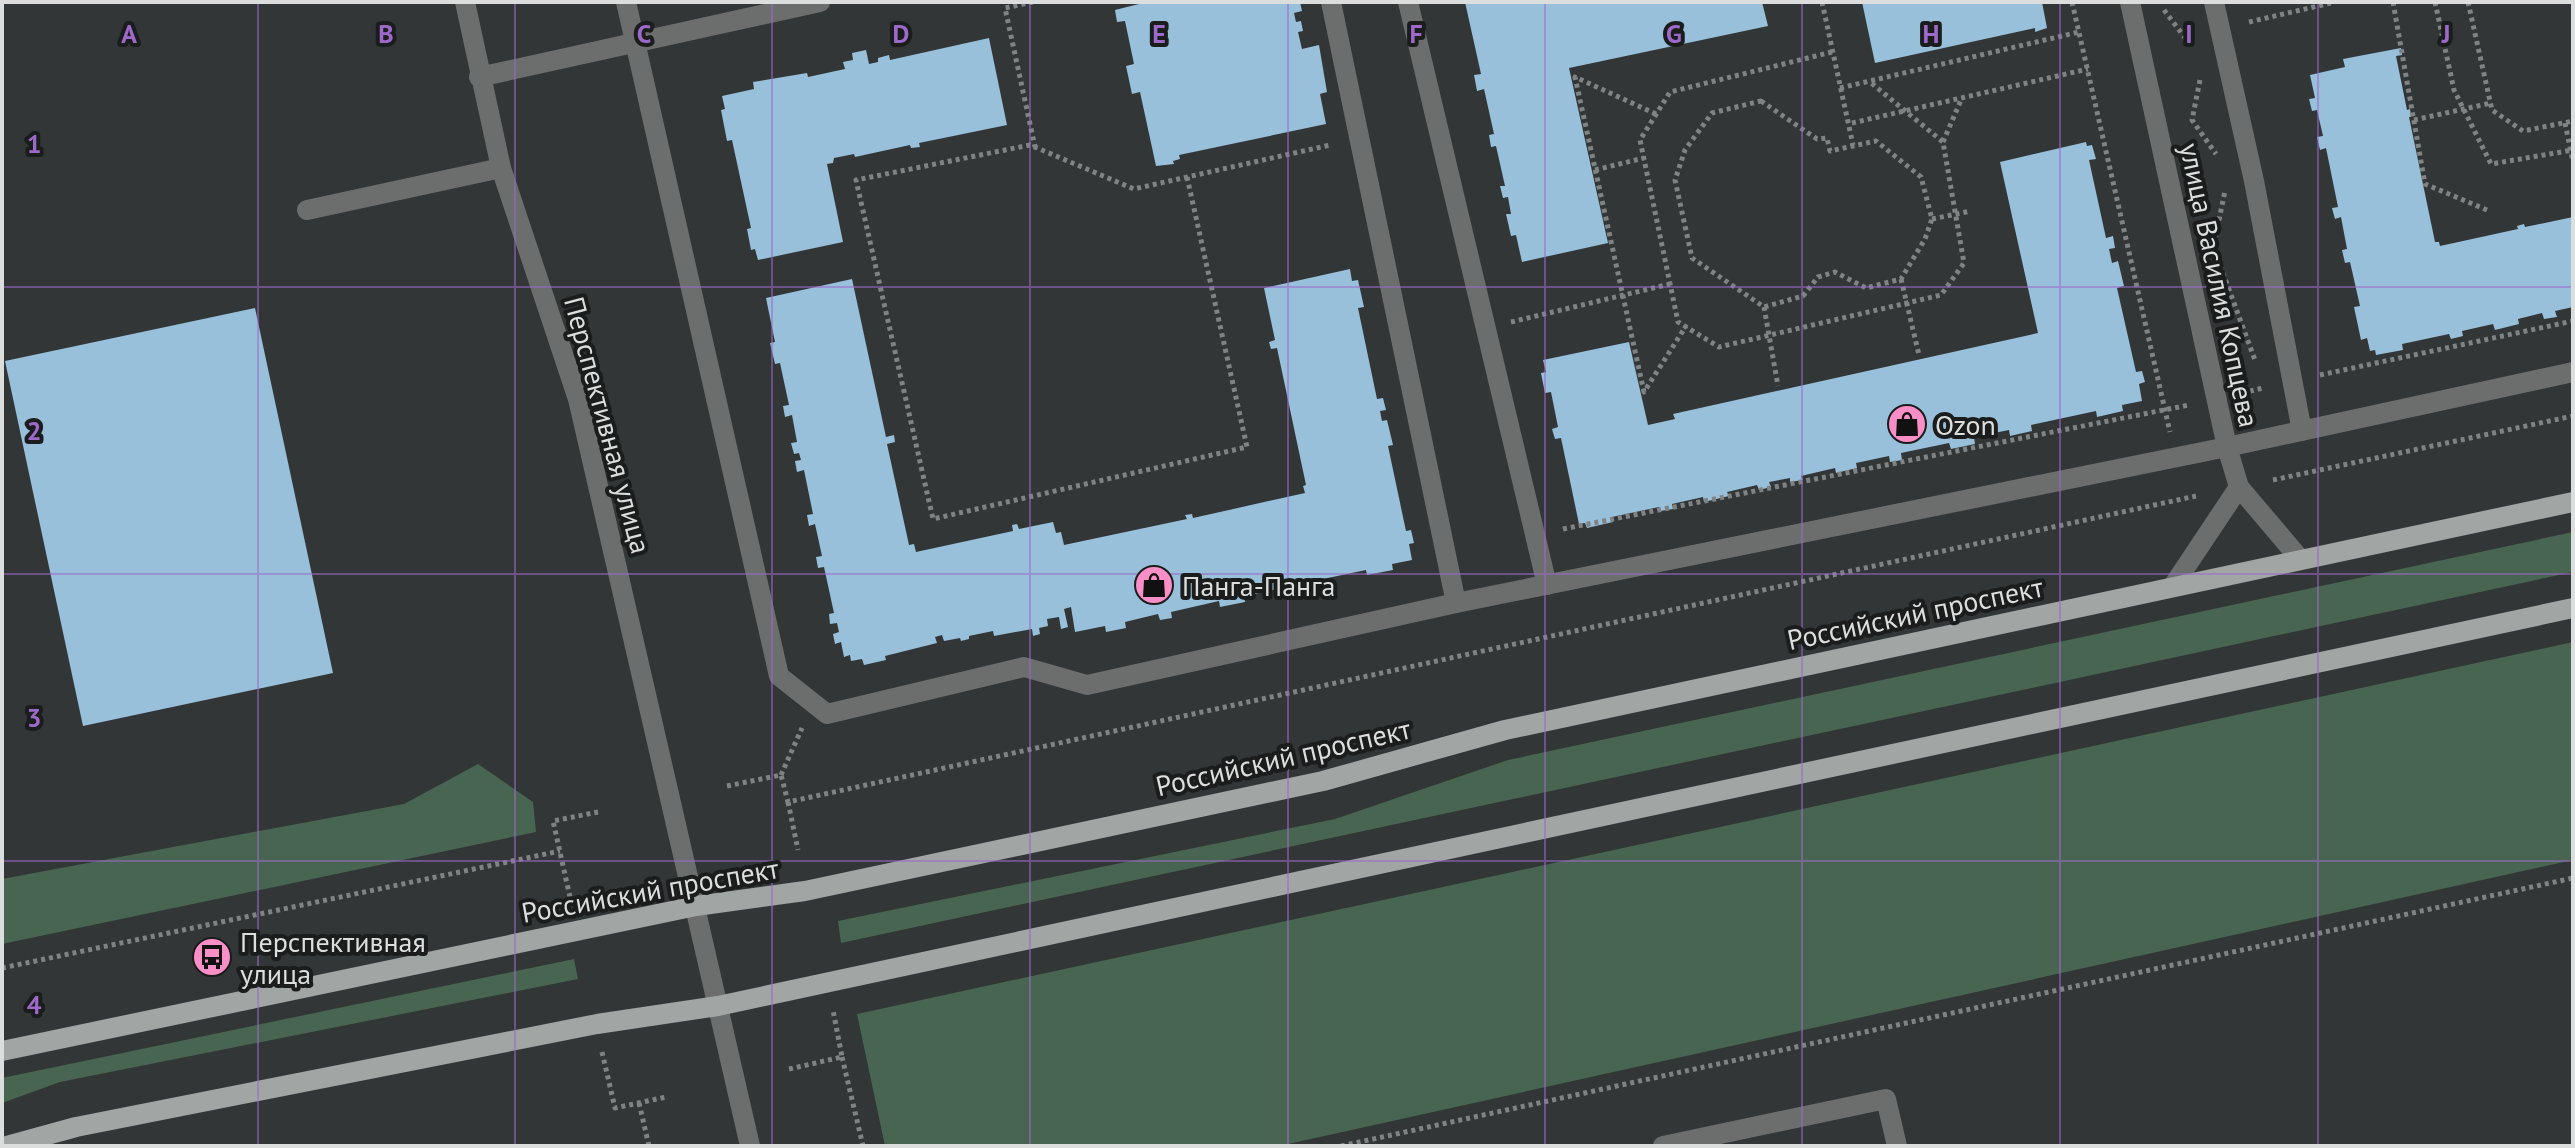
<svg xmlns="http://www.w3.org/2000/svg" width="2575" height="1148" font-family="'PT Sans',sans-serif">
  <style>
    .green { fill: #476550 }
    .building { fill: #98c0db }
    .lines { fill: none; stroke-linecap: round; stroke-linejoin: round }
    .path { stroke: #808384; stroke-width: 5; stroke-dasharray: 4 4; stroke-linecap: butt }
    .minor { stroke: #6c6e6d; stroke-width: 20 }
    .major { stroke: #a1a5a4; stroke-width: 20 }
    .grid { fill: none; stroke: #9d6aca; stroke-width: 2; stroke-opacity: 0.55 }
    .labels { text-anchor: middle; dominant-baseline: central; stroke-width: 8; stroke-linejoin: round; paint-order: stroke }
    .street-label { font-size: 28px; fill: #dcdede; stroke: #1b1d1d }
    .poi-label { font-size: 28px; fill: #dcdede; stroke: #1b1d1d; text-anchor: start }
    .grid-label { font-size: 26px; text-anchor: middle; font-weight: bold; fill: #9d6aca; stroke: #1b1d1d; stroke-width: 8; stroke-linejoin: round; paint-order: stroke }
  </style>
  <rect width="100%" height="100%" fill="#323637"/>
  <g class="green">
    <polygon points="2573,532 2573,572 841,943 838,921 1335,819 1508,760"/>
    <polygon points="2573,642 2573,860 1279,1146 885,1146 857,1014"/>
    <polygon points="478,764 533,802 536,832 2,944 2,879 404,804"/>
    <polygon points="574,959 578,979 60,1082 2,1103 2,1078"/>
  </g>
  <g class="building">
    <polygon points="1147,2 1300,2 1302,11 1294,13 1296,22 1301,21 1303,31 1298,32 1302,49 1319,45 1327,92 1320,94 1326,124 1179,155 1180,159 1173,161 1174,164 1156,166 1140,92 1132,94 1126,66 1134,64 1125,21 1117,22 1115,10"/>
    <polygon points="1465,2 1762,2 1768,26 1569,68 1608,243 1522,262 1516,235 1511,236 1506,214 1511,214 1508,197 1503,198 1500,186 1505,186 1496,146 1491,147 1489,135 1494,134 1484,89 1477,91 1474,75 1481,74"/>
    <polygon points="1862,2 2042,2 2047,28 2035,32 2035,28 1875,63"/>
    <polygon points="989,38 1007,125 919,143 920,147 911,148 910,145 855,157 854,154 834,158 833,163 827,164 843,242 758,260 755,249 751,250 747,229 751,228 732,140 727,141 721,110 725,109 722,96 754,89 753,82 807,73 808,77 845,69 843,62 853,60 852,53 866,50 869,64 878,62 878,58 889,55 890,60"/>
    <polygon points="2401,48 2402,55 2396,56 2407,110 2410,109 2411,117 2409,117 2435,242 2439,242 2440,246 2518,229 2517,226 2524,224 2525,227 2573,217 2573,307 2555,311 2557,317 2544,319 2542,313 2518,319 2519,324 2495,330 2493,324 2462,331 2463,336 2451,339 2449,334 2402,344 2403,350 2376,355 2375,350 2370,351 2367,338 2361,340 2354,307 2360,306 2350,262 2345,263 2342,250 2347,249 2341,217 2335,219 2332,208 2338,207 2326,148 2320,150 2317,137 2323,136 2317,110 2312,111 2309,99 2315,98 2310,75 2345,67 2343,59"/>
    <polygon points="2086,142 2087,146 2092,145 2096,159 2089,160 2106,238 2113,236 2115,248 2109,249 2112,263 2118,261 2124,286 2117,288 2136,372 2142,371 2145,382 2139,384 2142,401 2122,405 2123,411 2097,417 2096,411 2031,425 2032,431 2010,436 2009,430 1974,437 1975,444 1951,449 1949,443 1901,453 1902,460 1890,462 1889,456 1856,463 1857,468 1836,473 1835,468 1801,476 1803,480 1790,482 1790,478 1769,482 1771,487 1759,490 1757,485 1727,492 1729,496 1704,502 1703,497 1672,504 1673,509 1660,511 1659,507 1612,517 1613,522 1587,528 1585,523 1579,524 1561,438 1555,439 1552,429 1558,427 1551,392 1545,393 1541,373 1546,372 1543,360 1629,342 1648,425 1675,419 1673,414 2038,333 2000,162"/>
    <polygon points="1350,269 1352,281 1358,280 1364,307 1358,308 1377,399 1383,398 1386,410 1380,411 1382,421 1387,420 1393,445 1388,446 1406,531 1411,530 1414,543 1409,544 1412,560 1392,564 1393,570 1367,575 1366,570 1299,584 1301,590 1279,594 1278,589 1244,596 1245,602 1220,607 1219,601 1171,612 1172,618 1160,620 1158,614 1125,622 1126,628 1106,632 1105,626 1075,632 1071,607 1064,609 1068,627 1061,629 1059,617 1047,619 1048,626 1039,628 1040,634 1033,636 1032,629 994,636 993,631 969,636 969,639 961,641 960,638 944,641 942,635 935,637 937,643 885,656 886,660 864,665 862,659 851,661 850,655 844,657 841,642 835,644 833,634 839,632 837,623 830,624 829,614 834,613 824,567 818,568 816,557 822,556 815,524 809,526 807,515 813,514 804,470 797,472 795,461 801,460 799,453 794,454 791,443 797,442 792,415 785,417 783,406 789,405 780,363 775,364 770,343 775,342 766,298 852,279 886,437 894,435 895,442 887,444 909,545 914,544 916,552 1013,531 1012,525 1017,524 1019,529 1053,522 1056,533 1061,532 1064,545 1187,519 1185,515 1192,514 1193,518 1305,493 1303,486 1306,485 1277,348 1271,349 1269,342 1275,340 1264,288"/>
    <polygon points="255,308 333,673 83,726 5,361"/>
  </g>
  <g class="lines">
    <g class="path">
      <polyline points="1033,2 1005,8 1035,147"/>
      <polyline points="1822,2 1853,145"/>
      <polyline points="2072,2 2170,432"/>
      <polyline points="2393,2 2425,184 2487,210"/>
      <polyline points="2435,2 2454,90 2491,164 2573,150"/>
      <polyline points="2468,2 2492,110 2523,131 2573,121"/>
      <polyline points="2164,10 2192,47"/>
      <polyline points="2249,22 2335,2"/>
      <polyline points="1832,52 1670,92 1640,140 1678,322 1719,347 1941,295 1964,263 1943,142 1870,82"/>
      <polyline points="2200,80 2192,120 2216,154"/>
      <polyline points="1840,88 2079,32"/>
      <polygon points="1761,101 1817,139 1827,138 1830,151 1876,141 1921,177 1932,219 1925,239 1901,279 1866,288 1835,272 1818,277 1803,296 1764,307 1692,258 1675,180 1685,150 1712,113"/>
      <polyline points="1656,114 1575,77 1644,392 1686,326"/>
      <polyline points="2414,120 2491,103"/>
      <polyline points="1852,123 2088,69"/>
      <polyline points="2565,123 2573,162"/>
      <polyline points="1943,142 1961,100"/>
      <polyline points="1595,170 1644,158"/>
      <polyline points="1187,177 1247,447 933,519 856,180 1030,145 1134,189 1330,145"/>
      <polyline points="1932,219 1971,211"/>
      <polyline points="2214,244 2225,191"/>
      <polyline points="2220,265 2255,360"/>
      <polyline points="1901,279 1919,355"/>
      <polyline points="1764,307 1778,386"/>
      <polyline points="1511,322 1670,284"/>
      <polyline points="2320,375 2573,321"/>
      <polyline points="2242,393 2263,388"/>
      <polyline points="2273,480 2573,416"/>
      <polyline points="1563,529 2189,405"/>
      <polyline points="781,775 802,728"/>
      <polyline points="727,786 781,775 788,802 2196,496"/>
      <polyline points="788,802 798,850"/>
      <polyline points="570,897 553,821 598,812"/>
      <polyline points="2,968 560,851"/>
      <polyline points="602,1052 615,1108 666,1097"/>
      <polyline points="842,1057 863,1146"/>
      <polyline points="789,1069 842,1057 833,1010"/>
      <polyline points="639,1103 649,1146"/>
      <polyline points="1341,1146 2573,878"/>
    </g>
    <g class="minor">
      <polyline points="465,2 501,168 578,399 750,1146"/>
      <polyline points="626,2 779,676 827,714 1024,667 1087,685 1456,603 1331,2"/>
      <polyline points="1408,2 1547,585"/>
      <polyline points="2130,2 2227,447 2239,487 2300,559"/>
      <polyline points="2214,2 2254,181 2302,431"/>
      <polyline points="479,77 820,2"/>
      <polyline points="307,210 501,168"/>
      <polyline points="2173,586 2239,487"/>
      <polyline points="1456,603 2227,447 2573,372"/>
      <polyline points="1663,1146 1886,1099 1897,1146"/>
    </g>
    <g class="major">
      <polyline points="2,1051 696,906 805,891 1323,781 1505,730 2573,502"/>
      <polyline points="7,1146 76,1127 597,1024 718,1006 2573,608"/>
    </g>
  </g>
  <path class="grid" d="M 258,2 L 258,1146M 515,2 L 515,1146M 772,2 L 772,1146M 1030,2 L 1030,1146M 1288,2 L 1288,1146M 1545,2 L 1545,1146M 1802,2 L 1802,1146M 2060,2 L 2060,1146M 2318,2 L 2318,1146M 2,287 L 2573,287M 2,574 L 2573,574M 2,861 L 2573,861"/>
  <defs>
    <symbol id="shop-disc" viewBox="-11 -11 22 22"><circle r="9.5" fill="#fa8fc8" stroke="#1b1d1d"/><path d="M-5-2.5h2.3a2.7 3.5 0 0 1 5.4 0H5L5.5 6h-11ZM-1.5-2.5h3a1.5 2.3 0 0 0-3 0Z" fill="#111"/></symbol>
    <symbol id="bus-disc" viewBox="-11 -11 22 22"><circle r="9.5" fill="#fa8fc8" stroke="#1b1d1d"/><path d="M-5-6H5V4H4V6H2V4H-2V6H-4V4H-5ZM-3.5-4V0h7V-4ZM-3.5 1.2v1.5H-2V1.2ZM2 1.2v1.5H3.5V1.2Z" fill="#111"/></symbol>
  </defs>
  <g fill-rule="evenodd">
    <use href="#shop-disc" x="1885" y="402" width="44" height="44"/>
    <use href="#shop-disc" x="1132" y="563" width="44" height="44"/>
    <use href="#bus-disc" x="190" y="935" width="44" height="44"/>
  </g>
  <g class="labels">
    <g class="street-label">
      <text transform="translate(2220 285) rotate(78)">улица Василия Копцева</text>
      <text transform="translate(608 425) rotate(75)">Перспективная улица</text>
      <text transform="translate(1915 613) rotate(-12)">Российский проспект</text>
      <text transform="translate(1283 757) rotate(-13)">Российский проспект</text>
      <text transform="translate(650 890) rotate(-10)">Российский проспект</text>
    </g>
    <g class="poi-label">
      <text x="1935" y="424">Ozon</text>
      <text x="1182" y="585">Панга-Панга</text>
      <text x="240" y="941">Перспективная<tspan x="240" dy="32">улица</tspan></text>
    </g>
  </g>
  <g class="grid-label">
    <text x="129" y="43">A</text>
    <text x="386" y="43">B</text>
    <text x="644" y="43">C</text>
    <text x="901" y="43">D</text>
    <text x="1159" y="43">E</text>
    <text x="1416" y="43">F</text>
    <text x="1674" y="43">G</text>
    <text x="1931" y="43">H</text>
    <text x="2189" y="43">I</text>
    <text x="2446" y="43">J</text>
    <text x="34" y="153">1</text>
    <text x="34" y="440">2</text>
    <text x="34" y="727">3</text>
    <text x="34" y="1014">4</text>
  </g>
  <rect width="2575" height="1148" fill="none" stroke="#dcdede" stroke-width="8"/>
</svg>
